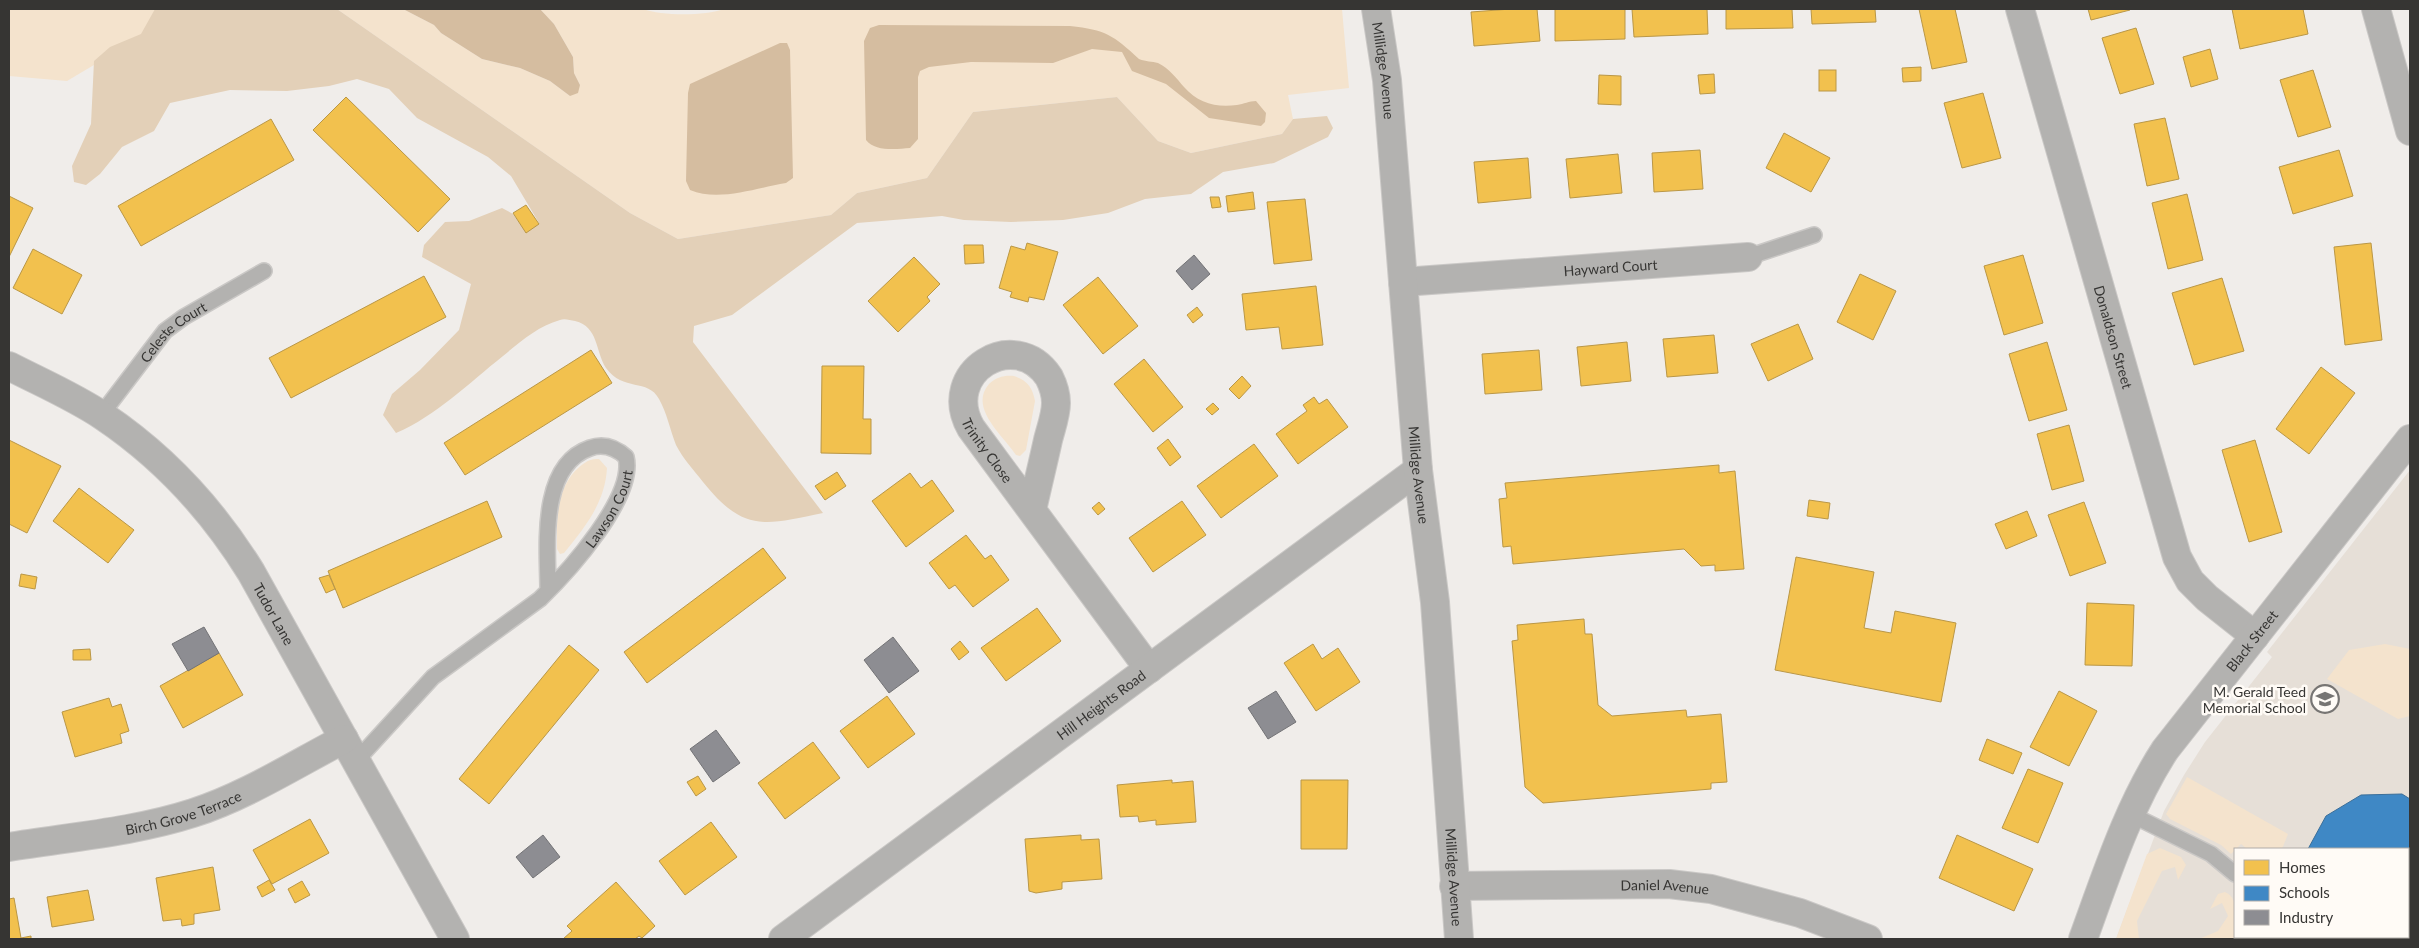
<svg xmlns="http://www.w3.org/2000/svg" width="2419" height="948" font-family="Lato,sans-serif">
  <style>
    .built { fill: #e6dfd7; fill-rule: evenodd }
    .green { fill: #f4e3cd }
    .forest { fill: #e3d0b8 }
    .water { fill: #d5bda0 }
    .homes { fill: #f2c14e; stroke: #ba9746 }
    .schools { fill: #3f88c5; stroke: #3c6f99 }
    .industry { fill: #8d8d92; stroke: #737376 }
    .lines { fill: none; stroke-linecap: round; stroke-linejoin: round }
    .service-casing { stroke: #cac8c6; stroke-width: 18 }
    .minor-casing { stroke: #cac8c6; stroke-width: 30 }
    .tertiary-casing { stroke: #cac8c6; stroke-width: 30 }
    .service { stroke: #b3b2b0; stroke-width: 15 }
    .minor { stroke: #b3b2b0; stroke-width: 28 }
    .tertiary { stroke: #b3b2b0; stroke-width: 28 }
    .labels { text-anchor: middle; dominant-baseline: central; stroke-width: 5; stroke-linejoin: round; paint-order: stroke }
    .street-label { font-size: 14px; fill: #363533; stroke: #fffbf6 }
    .poi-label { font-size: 14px; fill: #363533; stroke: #fffbf6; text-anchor: end }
  </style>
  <rect width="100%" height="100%" fill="#f0edea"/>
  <path class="built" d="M 2410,470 L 2410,939 L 2116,939 L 2164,811 L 2184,775 L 2205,742 L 2272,657 L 2267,652 ZM 2235,849 L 2408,849 L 2408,937 L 2235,937 Z"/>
  <g class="green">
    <polygon points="9,9 163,9 146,34 67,81 9,76"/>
    <path d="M 337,9 L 403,9 L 434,25 L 441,33 L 482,59 L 520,68 L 550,81 L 570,96 L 580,85 L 574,73 L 573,57 L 554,24 L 540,9 L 643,9 C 662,16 705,16 724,9 L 1342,9 L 1349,88 L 1288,95 L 1293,119 L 1282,134 L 1191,153 L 1158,141 L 1117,97 L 973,112 L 927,178 L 857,193 L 831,215 L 678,239 L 630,213 Z"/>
    <path d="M 1014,376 C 1027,380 1033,388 1035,401 L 1026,450 L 1020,456 L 1016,455 C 1004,436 968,408 989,384 C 996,377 1005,375 1014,376 Z"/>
    <path d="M 599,459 L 607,468 C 605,503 585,527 564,553 L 560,554 L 557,549 C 557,520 555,494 575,471 C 582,464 589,458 599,459 Z"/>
    <polygon points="2385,644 2410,649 2410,716 2398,719 2327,679 2349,650"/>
    <polygon points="2187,777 2288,834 2282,849 2247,849 2241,844 2231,854 2221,845 2170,819 2166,814"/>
    <polygon points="2160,848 2181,857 2186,865 2178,880 2175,867 2162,871 2137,921 2139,939 2116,939 2147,854"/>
    <path d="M 2225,892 C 2241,899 2235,923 2235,937 L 2248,937 L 2248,939 L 2199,939 L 2218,931 L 2228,916 L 2222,903 L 2210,909 L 2218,894 Z"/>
  </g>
  <path class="forest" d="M 155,9 L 337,9 L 630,213 L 678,239 L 831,215 L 857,193 L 927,178 L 973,112 L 1117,97 L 1158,141 L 1191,153 L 1282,134 L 1293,119 L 1327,116 L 1333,128 L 1328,137 L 1274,163 L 1223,172 L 1191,194 L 1145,199 L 1108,213 L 1063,220 L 1011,222 L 964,220 L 942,216 L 857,223 L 732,315 L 694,326 L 693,342 L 823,513 C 764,525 744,533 703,482 C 694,470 683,459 676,445 C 670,430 667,413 659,399 C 648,378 623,392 606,368 C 595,351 599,327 575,321 C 570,320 564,318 560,320 C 538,326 520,342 503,356 C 469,383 436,416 396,433 L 383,415 L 392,394 L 420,370 L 459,330 L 471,284 L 422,257 L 424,245 L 445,222 L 469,221 L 502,208 L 513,214 L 526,232 L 539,223 L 511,176 L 488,157 L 417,118 L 389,89 L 357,79 L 329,86 L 287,91 L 230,90 L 170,103 L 154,131 L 122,147 L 100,174 L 86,185 L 74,182 L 72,166 L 91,124 L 94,61 L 110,47 L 141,34 Z"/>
  <g class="water">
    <polygon points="403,9 540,9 554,24 573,57 574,73 580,85 578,93 570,96 550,81 520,68 482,59 441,33 434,25"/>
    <path d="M 879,25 L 1070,26 C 1106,30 1113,35 1139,59 C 1146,62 1152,61 1158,63 C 1169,68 1177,79 1184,87 C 1198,103 1216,108 1237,105 C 1244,104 1249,101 1256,101 L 1266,113 L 1265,122 L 1261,126 L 1209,118 L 1166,84 L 1132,71 L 1122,52 L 1092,49 L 1053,63 L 971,62 L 929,67 L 920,71 L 918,77 L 918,139 L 910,148 C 897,149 875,152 866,140 L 864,41 L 870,28 Z"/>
    <path d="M 780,43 L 787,43 L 790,50 L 793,178 L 786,183 C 755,188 719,202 690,190 L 686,181 L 688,93 L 690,84 Z"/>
  </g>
  <g class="homes">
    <polygon points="1511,9 1537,9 1540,41 1474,46 1471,12"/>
    <polygon points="1555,9 1625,9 1625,39 1555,41"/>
    <polygon points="1632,9 1707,9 1708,34 1634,37"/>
    <polygon points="1726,9 1792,9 1793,28 1726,29"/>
    <polygon points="1811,9 1875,9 1876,22 1812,24"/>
    <polygon points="1919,9 1955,9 1967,62 1932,69"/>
    <polygon points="2088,9 2130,9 2130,10 2091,20"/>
    <polygon points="2232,9 2303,9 2308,34 2240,49"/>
    <polygon points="2136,28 2154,84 2120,94 2102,38"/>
    <polygon points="2210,49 2218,79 2191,87 2183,57"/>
    <polygon points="1921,67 1921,81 1903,82 1902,68"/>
    <rect x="1819" y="70" width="17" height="21"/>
    <polygon points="2313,70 2331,127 2298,137 2280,80"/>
    <polygon points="1714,74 1715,93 1700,94 1698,75"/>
    <polygon points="1599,75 1621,76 1621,105 1598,104"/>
    <polygon points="1983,93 2001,158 1962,168 1944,103"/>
    <polygon points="346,97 450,199 418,232 313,130"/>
    <polygon points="2165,118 2179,179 2147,186 2134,124"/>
    <polygon points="271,119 294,160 141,246 118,206"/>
    <polygon points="1784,133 1830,158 1811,192 1766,168"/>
    <polygon points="1700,150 1703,189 1654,192 1652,153"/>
    <polygon points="2339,150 2353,196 2293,214 2279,167"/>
    <polygon points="1618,154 1622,193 1570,198 1566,159"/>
    <polygon points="1528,158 1531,198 1478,203 1474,162"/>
    <polygon points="1253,192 1255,209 1228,212 1226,196"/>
    <polygon points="2187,194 2203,260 2168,269 2152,203"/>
    <polygon points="9,196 33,208 9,257"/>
    <polygon points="1210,197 1219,197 1221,207 1212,208"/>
    <polygon points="1305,199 1312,260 1274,264 1267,202"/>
    <polygon points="526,205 539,224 526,233 513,213"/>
    <polygon points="1027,243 1058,252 1044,300 1029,297 1028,302 1010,297 1012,292 999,288 1011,246 1025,250"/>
    <polygon points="2371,243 2382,340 2345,345 2334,247"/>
    <polygon points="964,245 983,245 984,263 965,264"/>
    <polygon points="33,249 82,275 62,314 13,288"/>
    <polygon points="2023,255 2043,323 2004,335 1984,266"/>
    <polygon points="914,257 940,284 927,297 930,301 898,332 868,301"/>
    <polygon points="1860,274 1896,291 1873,340 1837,322"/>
    <polygon points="424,276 446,317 291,398 269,358"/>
    <polygon points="1098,277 1138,326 1103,354 1063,305"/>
    <polygon points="2222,278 2244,351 2194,365 2172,293"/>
    <polygon points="1316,286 1323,345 1282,349 1279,327 1246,330 1242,294"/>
    <polygon points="1197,307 1203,315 1193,323 1187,315"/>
    <polygon points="1798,324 1813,359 1768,381 1751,344"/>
    <polygon points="1714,335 1718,373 1667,377 1663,339"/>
    <polygon points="1627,342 1631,381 1581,386 1577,347"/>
    <polygon points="2047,342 2067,410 2029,421 2009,354"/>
    <polygon points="591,350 612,383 465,475 444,443"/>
    <polygon points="1539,350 1542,390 1485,394 1482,354"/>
    <polygon points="1144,359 1183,407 1153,432 1114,384"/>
    <polygon points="822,366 864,366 863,419 871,419 871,454 821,453"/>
    <polygon points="2321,367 2355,393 2309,454 2276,429"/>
    <polygon points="1242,376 1251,386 1239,399 1229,389"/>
    <polygon points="1314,397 1319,404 1327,399 1348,427 1298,464 1276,434 1307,411 1303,405"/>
    <polygon points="1213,403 1219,409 1212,415 1206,409"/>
    <polygon points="2069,425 2084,481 2052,490 2037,434"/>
    <polygon points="1168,439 1181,457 1170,466 1157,448"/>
    <polygon points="9,440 61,466 27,533 9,524"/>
    <polygon points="2255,440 2282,532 2249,542 2222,450"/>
    <polygon points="1254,444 1278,476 1221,518 1197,486"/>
    <polygon points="1719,465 1719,473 1735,471 1744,569 1715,571 1715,565 1701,566 1684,549 1513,564 1511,546 1503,547 1499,499 1507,498 1505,483"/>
    <polygon points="837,472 846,486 825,500 815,486"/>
    <polygon points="910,473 921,488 932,480 954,511 906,547 872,501"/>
    <polygon points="79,488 134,530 108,563 53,521"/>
    <polygon points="1809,500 1830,503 1828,519 1807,516"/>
    <polygon points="487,501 502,537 343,608 328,571"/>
    <polygon points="1182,501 1206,535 1153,572 1129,538"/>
    <polygon points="1099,502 1105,509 1098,515 1092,508"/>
    <polygon points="2084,502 2106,563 2070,576 2048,515"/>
    <polygon points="2027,511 2037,536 2006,549 1995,524"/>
    <polygon points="966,535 985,559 991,555 1009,580 973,607 955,585 949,589 929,563"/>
    <polygon points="763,548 786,578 647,683 624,652"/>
    <polygon points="1796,557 1874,572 1864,628 1891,633 1895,611 1956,623 1941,702 1775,670"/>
    <polygon points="21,574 37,577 35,589 19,586"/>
    <polygon points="329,575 335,589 326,593 319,578"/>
    <polygon points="2087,603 2134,605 2132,666 2085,665"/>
    <polygon points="1037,608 1061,641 1006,681 981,648"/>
    <polygon points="1584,619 1585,634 1592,634 1598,705 1612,716 1686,710 1687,717 1721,714 1727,782 1711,783 1711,789 1543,803 1525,787 1512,641 1518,640 1517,625"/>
    <polygon points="960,641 969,652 959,660 951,649"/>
    <polygon points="1313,644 1322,659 1338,648 1360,682 1316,711 1284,663"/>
    <polygon points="569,645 599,670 489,804 459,779"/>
    <polygon points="90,649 91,660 73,660 73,650"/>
    <polygon points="219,653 243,695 183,728 160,686"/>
    <polygon points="2059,691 2097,711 2069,766 2030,747"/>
    <polygon points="887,696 915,734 868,768 840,731"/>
    <polygon points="109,698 112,707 121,704 129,731 120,734 122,743 75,757 62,712"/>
    <polygon points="1987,739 2022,753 2013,774 1979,760"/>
    <polygon points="813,742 840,778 785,819 758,783"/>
    <polygon points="2028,769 2063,783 2038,843 2002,828"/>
    <polygon points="698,776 706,789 696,796 687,782"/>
    <polygon points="1172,780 1172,783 1193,781 1196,822 1156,825 1156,820 1139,822 1138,816 1120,817 1117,785"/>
    <polygon points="1301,780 1348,780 1347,849 1301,849"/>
    <polygon points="310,819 329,853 272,884 253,850"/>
    <polygon points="711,822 737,857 685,895 659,861"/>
    <polygon points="1081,835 1081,840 1099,839 1102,879 1062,882 1062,889 1036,893 1029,891 1025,839"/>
    <polygon points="1957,835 2033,869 2014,911 1939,878"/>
    <polygon points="213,867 220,910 194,914 194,924 182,926 181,919 163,921 156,878"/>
    <polygon points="269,880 275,890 262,897 257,887"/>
    <polygon points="302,881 310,895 295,903 288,889"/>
    <polygon points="616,882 655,926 642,938 639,936 635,939 563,939 572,931 567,926"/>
    <polygon points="88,890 94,920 52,927 47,897"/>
    <polygon points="14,898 21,938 31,936 31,939 9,939 9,899"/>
  </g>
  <polygon class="schools" points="2402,794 2410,799 2410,939 2348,939 2344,937 2408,937 2408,849 2308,849 2326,816 2361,795"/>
  <g class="industry">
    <polygon points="1194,255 1210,274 1192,290 1176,271"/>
    <polygon points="204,627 219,653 188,671 172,644"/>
    <polygon points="893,637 919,671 889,693 864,660"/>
    <polygon points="1276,691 1296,722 1268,739 1248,708"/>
    <polygon points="716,730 740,763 713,782 690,749"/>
    <polygon points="543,835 560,857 533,878 516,857"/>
  </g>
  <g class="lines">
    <defs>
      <g id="service">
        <polyline points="1748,257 1814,235"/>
        <path id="s1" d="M 101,415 L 165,331 L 184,317 L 264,271"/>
        <path id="s2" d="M 356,761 L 433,677 L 540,599 C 568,572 636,497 626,457 C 616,448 604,443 590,448 C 538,466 548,549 548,591"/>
        <polyline points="2132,815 2211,854 2235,874"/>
        <polyline points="2258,939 2259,937"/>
      </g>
      <g id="minor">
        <path id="s3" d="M 2020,9 L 2177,557 L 2190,581 L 2207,598 L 2255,636"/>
        <polyline points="2376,9 2410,131"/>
        <path id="s4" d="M 1403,282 L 1748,257"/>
        <path id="s5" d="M 9,366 C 40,382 73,396 103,416 C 164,457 212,509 251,572 L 455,939"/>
        <path id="s6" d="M 1032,510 C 1037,487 1043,463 1048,440 C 1051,428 1056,415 1056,403 C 1056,394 1053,385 1049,377 C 1015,326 939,372 971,428 L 1149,669"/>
        <path id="s7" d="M 9,847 C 70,837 134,832 193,813 C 244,797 296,764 344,739"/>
        <path id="s8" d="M 1454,886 L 1669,884 L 1711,889 L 1800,913 L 1868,939"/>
        <path id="s9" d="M 783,939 L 1418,470"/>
        <path id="s10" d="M 2083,939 C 2106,876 2128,807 2165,750 L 2410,439"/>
      </g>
      <g id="tertiary">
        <path id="s11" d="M 1376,9 L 1387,80 L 1418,470 L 1435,602 L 1459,939"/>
      </g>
    </defs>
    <use href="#service" class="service-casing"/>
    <use href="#minor" class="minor-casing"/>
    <use href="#tertiary" class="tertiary-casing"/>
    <use href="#service" class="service"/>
    <use href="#minor" class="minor"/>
    <use href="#tertiary" class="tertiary"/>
  </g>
  <defs>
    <symbol id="school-ring" viewBox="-11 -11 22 22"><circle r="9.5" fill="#fffbf6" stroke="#777573" stroke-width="1.5"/><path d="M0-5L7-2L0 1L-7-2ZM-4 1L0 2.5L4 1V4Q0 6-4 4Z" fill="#777573"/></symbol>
  </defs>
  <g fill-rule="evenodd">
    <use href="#school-ring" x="2309" y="683" width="32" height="32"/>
  </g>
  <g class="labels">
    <g class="street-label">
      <text stroke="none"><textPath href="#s11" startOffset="62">Millidge Avenue</textPath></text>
      <text stroke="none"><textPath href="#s4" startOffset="208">Hayward Court</textPath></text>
      <text stroke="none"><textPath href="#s1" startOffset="111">Celeste Court</textPath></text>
      <text stroke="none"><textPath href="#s3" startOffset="341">Donaldson Street</textPath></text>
      <text stroke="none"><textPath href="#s6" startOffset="312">Trinity Close</textPath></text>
      <text stroke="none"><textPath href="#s11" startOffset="468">Millidge Avenue</textPath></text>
      <text stroke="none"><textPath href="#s2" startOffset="361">Lawson Court</textPath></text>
      <text stroke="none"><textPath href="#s5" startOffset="371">Tudor Lane</textPath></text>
      <text stroke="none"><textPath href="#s10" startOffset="346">Black Street</textPath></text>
      <text stroke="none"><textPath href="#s9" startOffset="395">Hill Heights Road</textPath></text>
      <text stroke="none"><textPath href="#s7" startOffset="178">Birch Grove Terrace</textPath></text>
      <text stroke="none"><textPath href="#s11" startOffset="872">Millidge Avenue</textPath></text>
      <text stroke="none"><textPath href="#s8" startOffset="211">Daniel Avenue</textPath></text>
    </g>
    <g class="poi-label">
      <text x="2306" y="691">M. Gerald Teed<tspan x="2306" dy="16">Memorial School</tspan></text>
    </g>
  </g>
  <rect width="2419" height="948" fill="none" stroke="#363533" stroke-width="20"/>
  <rect x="2234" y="848" width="175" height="90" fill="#fffbf6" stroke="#afaca8"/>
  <rect x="2244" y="860" width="25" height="15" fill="#f2c14e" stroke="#afaca8"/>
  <text x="2279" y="873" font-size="15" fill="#363533">Homes</text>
  <rect x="2244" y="886" width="25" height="15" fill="#3f88c5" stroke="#afaca8"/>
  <text x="2279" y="898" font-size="15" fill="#363533">Schools</text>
  <rect x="2244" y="910" width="25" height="15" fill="#8d8d92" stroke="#afaca8"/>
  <text x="2279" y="923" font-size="15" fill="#363533">Industry</text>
</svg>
